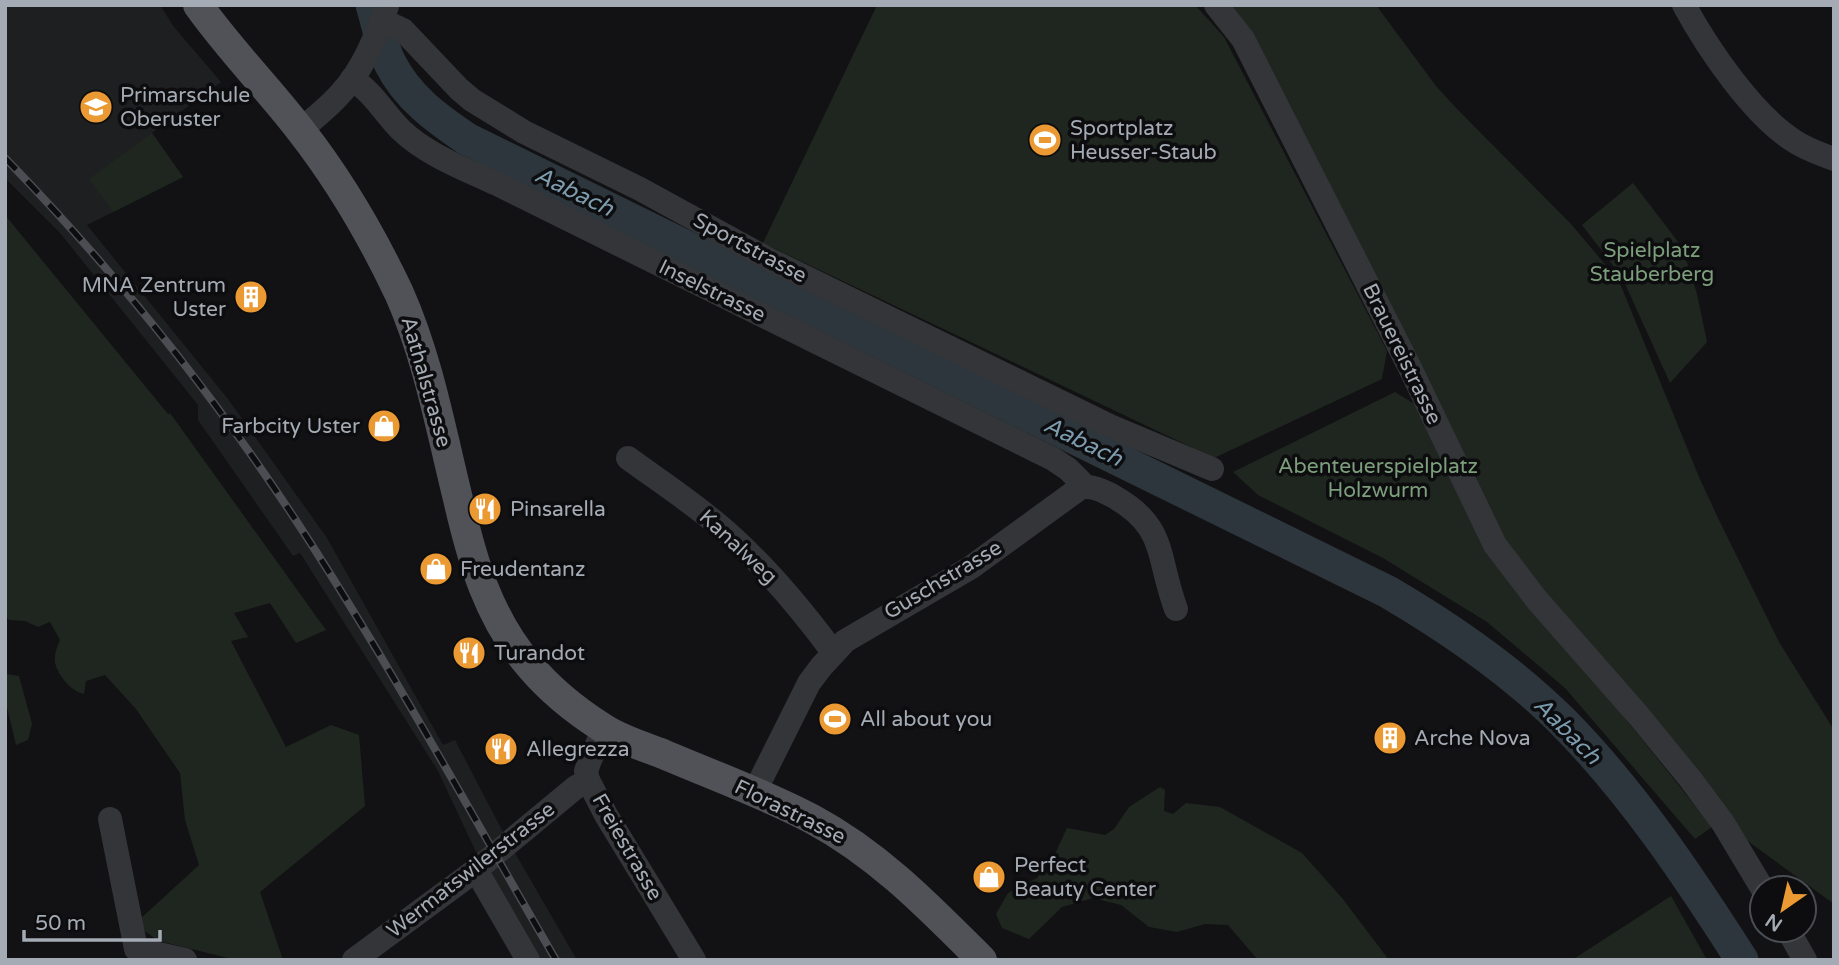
<svg xmlns="http://www.w3.org/2000/svg" width="1839" height="965" font-family="'Varela Round',sans-serif">
  <style>
    .built { fill: #1e1f21 }
    .green { fill: #1f261f }
    .lines { fill: none; stroke-linecap: round; stroke-linejoin: round }
    .river { stroke: #2c363c; stroke-width: 33 }
    .minor { stroke: #333539; stroke-width: 24 }
    .major { stroke: #505258; stroke-width: 30 }
    .rail-casing { stroke: #4b4d52; stroke-width: 8 }
    .rail { stroke: #0d0d0f; stroke-width: 5; stroke-dasharray: 16; stroke-linecap: butt }
    .labels { text-anchor: middle; dominant-baseline: central; stroke-width: 7; stroke-linejoin: round; paint-order: stroke }
    .poi-label { font-size: 21px; fill: #a4abb4; stroke: #0d0d0f; text-anchor: start }
    .street-label { font-size: 21px; fill: #a4abb4; stroke: #0d0d0f }
    .park-label { font-size: 21px; fill: #7d9e7c; stroke: #0d0d0f }
    .water-label { font-size: 23px; font-style: italic; fill: #7c9cae; stroke: #0d0d0f }
  </style>
  <rect width="100%" height="100%" fill="#121214"/>
  <polygon class="built" points="5,5 160,5 174,27 221,82 152,133 183,177 87,225 228,399 327,538 443,745 455,740 503,832 577,960 539,960 475,850 438,771 300,553 293,556 198,420 198,405 60,233 5,178"/>
  <g class="green">
    <polygon points="877,5 1195,5 1224,37 1387,351 1382,379 1214,458 763,243"/>
    <polygon points="1216,5 1376,5 1436,86 1458,110 1571,224 1619,281 1699,477 1718,518 1779,642 1834,730 1834,904 1723,823 1537,600"/>
    <polygon points="152,133 183,177 113,212 89,179"/>
    <polygon points="1633,183 1682,247 1697,294 1707,342 1670,383 1622,277 1582,225"/>
    <path d="M 5,215 L 168,414 L 170,413 L 326,630 L 296,643 L 270,603 L 234,613 L 248,637 L 231,641 L 286,747 L 331,725 L 359,735 L 365,806 L 260,892 L 283,960 L 236,960 L 159,941 L 143,930 L 139,920 L 199,865 L 185,820 L 180,773 L 136,709 L 105,675 L 86,681 L 84,694 C 72,692 57,675 55,662 C 54,654 57,647 60,640 L 50,622 L 38,627 L 25,621 L 9,620 L 5,615 Z"/>
    <polygon points="1395,392 1421,408 1485,543 1712,827 1695,839 1565,688 1487,622 1383,558 1258,495 1233,472"/>
    <polygon points="5,671 7,674 19,676 32,724 28,740 16,745 5,699"/>
    <polygon points="1160,787 1165,790 1164,811 1173,814 1186,803 1220,807 1302,853 1342,898 1389,960 1258,960 1228,925 1205,924 1177,932 1149,927 1121,905 1093,898 1062,907 1029,939 1002,928 996,914 1008,893 1037,878 1053,858 1067,828 1105,835 1114,829 1129,807"/>
    <polygon points="1671,896 1707,960 1572,960"/>
  </g>
  <g class="lines">
    <path class="river" d="M 372,5 C 378,24 381,45 390,63 C 407,97 436,118 467,139 L 1388,592 C 1451,629 1511,670 1563,722 C 1633,793 1689,877 1742,960"/>
    <g class="minor">
      <polyline points="1216,5 1243,39 1410,368 1495,545 1537,600 1638,715 1691,780 1723,823 1762,888"/>
      <path d="M 1684,5 C 1708,49 1752,114 1794,141 C 1806,149 1820,154 1834,159"/>
      <polyline points="382,20 403,30 459,89 472,100 524,132 640,189 768,259 1110,426 1212,469"/>
      <path d="M 352,79 C 373,92 384,113 401,130 C 427,155 465,169 497,184 L 1053,459 L 1068,469 L 1085,486"/>
      <path d="M 301,130 C 314,118 329,107 341,93 C 363,70 376,36 387,6"/>
      <path d="M 628,458 C 654,477 681,495 706,515 C 755,553 796,602 833,652"/>
      <polyline points="604,729 590,760 586,771 588,780 606,815 694,960"/>
      <path d="M 754,793 L 809,683 L 821,667 L 845,641 L 970,568 L 1080,488 C 1091,485 1101,490 1111,495 C 1168,526 1156,556 1176,609"/>
      <polyline points="110,819 136,949 185,960"/>
      <polyline points="476,870 528,960"/>
      <polyline points="1788,930 1805,960"/>
      <polyline points="354,960 476,870 576,787 588,780"/>
    </g>
    <path class="major" d="M 198,5 C 230,50 268,88 301,131 C 340,181 372,236 399,293 C 428,358 441,430 458,499 C 472,560 488,617 529,665 C 550,690 576,711 603,728 C 621,740 643,746 663,754 C 712,775 765,794 812,819 C 879,855 929,907 982,960"/>
    <defs>
      <path id="rail" d="M 5,158 C 111,267 207,386 291,513 C 386,657 469,810 556,960"/>
    </defs>
    <use href="#rail" class="rail-casing"/>
    <use href="#rail" class="rail"/>
  </g>
  <defs>
    <symbol id="school-disc" viewBox="-11 -11 22 22"><circle r="9.5" fill="#eb9a33" stroke="#0d0d0f"/><path d="M0-5L7-2L0 1L-7-2ZM-4 1L0 2.5L4 1V4Q0 6-4 4Z" fill="#fff"/></symbol>
    <symbol id="stadium-disc" viewBox="-11 -11 22 22"><circle r="9.5" fill="#eb9a33" stroke="#0d0d0f"/><path d="M0-5a6.5 5 0 1 0 0 10a6.5 5 0 1 0 0-10ZM-3.5-1.8h7v3.6h-7Z" fill="#fff"/></symbol>
    <symbol id="building-disc" viewBox="-11 -11 22 22"><circle r="9.5" fill="#eb9a33" stroke="#0d0d0f"/><path d="M-4-6H4V6H1V3H-1V6H-4ZM-2.5-4.3h1.7v1.8h-1.7ZM.8-4.3h1.7v1.8H.8ZM-2.5-1h1.7V.8h-1.7ZM.8-1h1.7V.8H.8Z" fill="#fff"/></symbol>
    <symbol id="shop-disc" viewBox="-11 -11 22 22"><circle r="9.5" fill="#eb9a33" stroke="#0d0d0f"/><path d="M-5-2.5h2.3a2.7 3.5 0 0 1 5.4 0H5L5.5 6h-11ZM-1.5-2.5h3a1.5 2.3 0 0 0-3 0Z" fill="#fff"/></symbol>
    <symbol id="restaurant-disc" viewBox="-11 -11 22 22"><circle r="9.5" fill="#eb9a33" stroke="#0d0d0f"/><path d="M-5-6h1v4h1v-4h1v4h1v-4h1v5L-1.5 .5V6h-2V.5L-5-1ZM5-6V6H3V1.5H1.5Q1.5-4 5-6Z" fill="#fff"/></symbol>
  </defs>
  <g fill-rule="evenodd">
    <use href="#school-disc" x="77" y="88" width="38" height="38"/>
    <use href="#stadium-disc" x="1026" y="121" width="38" height="38"/>
    <use href="#building-disc" x="232" y="278" width="38" height="38"/>
    <use href="#shop-disc" x="365" y="407" width="38" height="38"/>
    <use href="#restaurant-disc" x="466" y="490" width="38" height="38"/>
    <use href="#shop-disc" x="417" y="550" width="38" height="38"/>
    <use href="#restaurant-disc" x="450" y="634" width="38" height="38"/>
    <use href="#stadium-disc" x="816" y="700" width="38" height="38"/>
    <use href="#building-disc" x="1371" y="719" width="38" height="38"/>
    <use href="#restaurant-disc" x="482" y="730" width="38" height="38"/>
    <use href="#shop-disc" x="970" y="858" width="38" height="38"/>
  </g>
  <g class="labels">
    <g class="poi-label">
      <text x="120" y="95">Primarschule<tspan x="120" dy="24">Oberuster</tspan></text>
      <text x="1070" y="128">Sportplatz<tspan x="1070" dy="24">Heusser-Staub</tspan></text>
      <text x="226" y="285" text-anchor="end">MNA Zentrum<tspan x="226" dy="24">Uster</tspan></text>
      <text x="360" y="426" text-anchor="end">Farbcity Uster</text>
      <text x="510" y="509">Pinsarella</text>
      <text x="460" y="569">Freudentanz</text>
      <text x="494" y="653">Turandot</text>
      <text x="860" y="719">All about you</text>
      <text x="1414" y="738">Arche Nova</text>
      <text x="526" y="749">Allegrezza</text>
      <text x="1014" y="865">Perfect<tspan x="1014" dy="24">Beauty Center</tspan></text>
    </g>
    <g class="street-label">
      <text transform="translate(750 248) rotate(28)">Sportstrasse</text>
      <text transform="translate(712 291) rotate(26)">Inselstrasse</text>
      <text transform="translate(1402 354) rotate(64)">Brauereistrasse</text>
      <text transform="translate(426 382) rotate(74)">Aathalstrasse</text>
      <text transform="translate(738 547) rotate(43)">Kanalweg</text>
      <text transform="translate(943 580) rotate(-31)">Guschstrasse</text>
      <text transform="translate(790 812) rotate(26)">Florastrasse</text>
      <text transform="translate(627 847) rotate(60)">Freiestrasse</text>
      <text transform="translate(471 870) rotate(-38)">Wermatswilerstrasse</text>
    </g>
    <g class="park-label">
      <text x="1652" y="250">Spielplatz<tspan x="1652" dy="24">Stauberberg</tspan></text>
      <text x="1378" y="466">Abenteuerspielplatz<tspan x="1378" dy="24">Holzwurm</tspan></text>
    </g>
    <g class="water-label">
      <text transform="translate(574 192) rotate(26)">Aabach</text>
      <text transform="translate(1083 442) rotate(26)">Aabach</text>
      <text transform="translate(1567 731) rotate(45)">Aabach</text>
    </g>
  </g>
  <rect width="1839" height="965" fill="none" stroke="#a4abb4" stroke-width="14"/>
  <g transform="translate(1783 909) rotate(214)"><circle r="33" fill="#0d0d0f" stroke="#494c51" stroke-width="2"/>
  <path d="M0-5L12 26L0 18L-12 26Z" fill="#eb9a33"/>
  <text y="-10" font-size="19" font-weight="bold" text-anchor="middle" fill="#a4abb4">N</text>
  </g>
  <path d="M24 930v10h136v-10" fill="none" stroke="#a4abb4" stroke-width="3.5"/>
  <text x="35" y="930" font-size="21" fill="#a4abb4" stroke="#0d0d0f" stroke-width="5" paint-order="stroke">50 m</text>
</svg>
